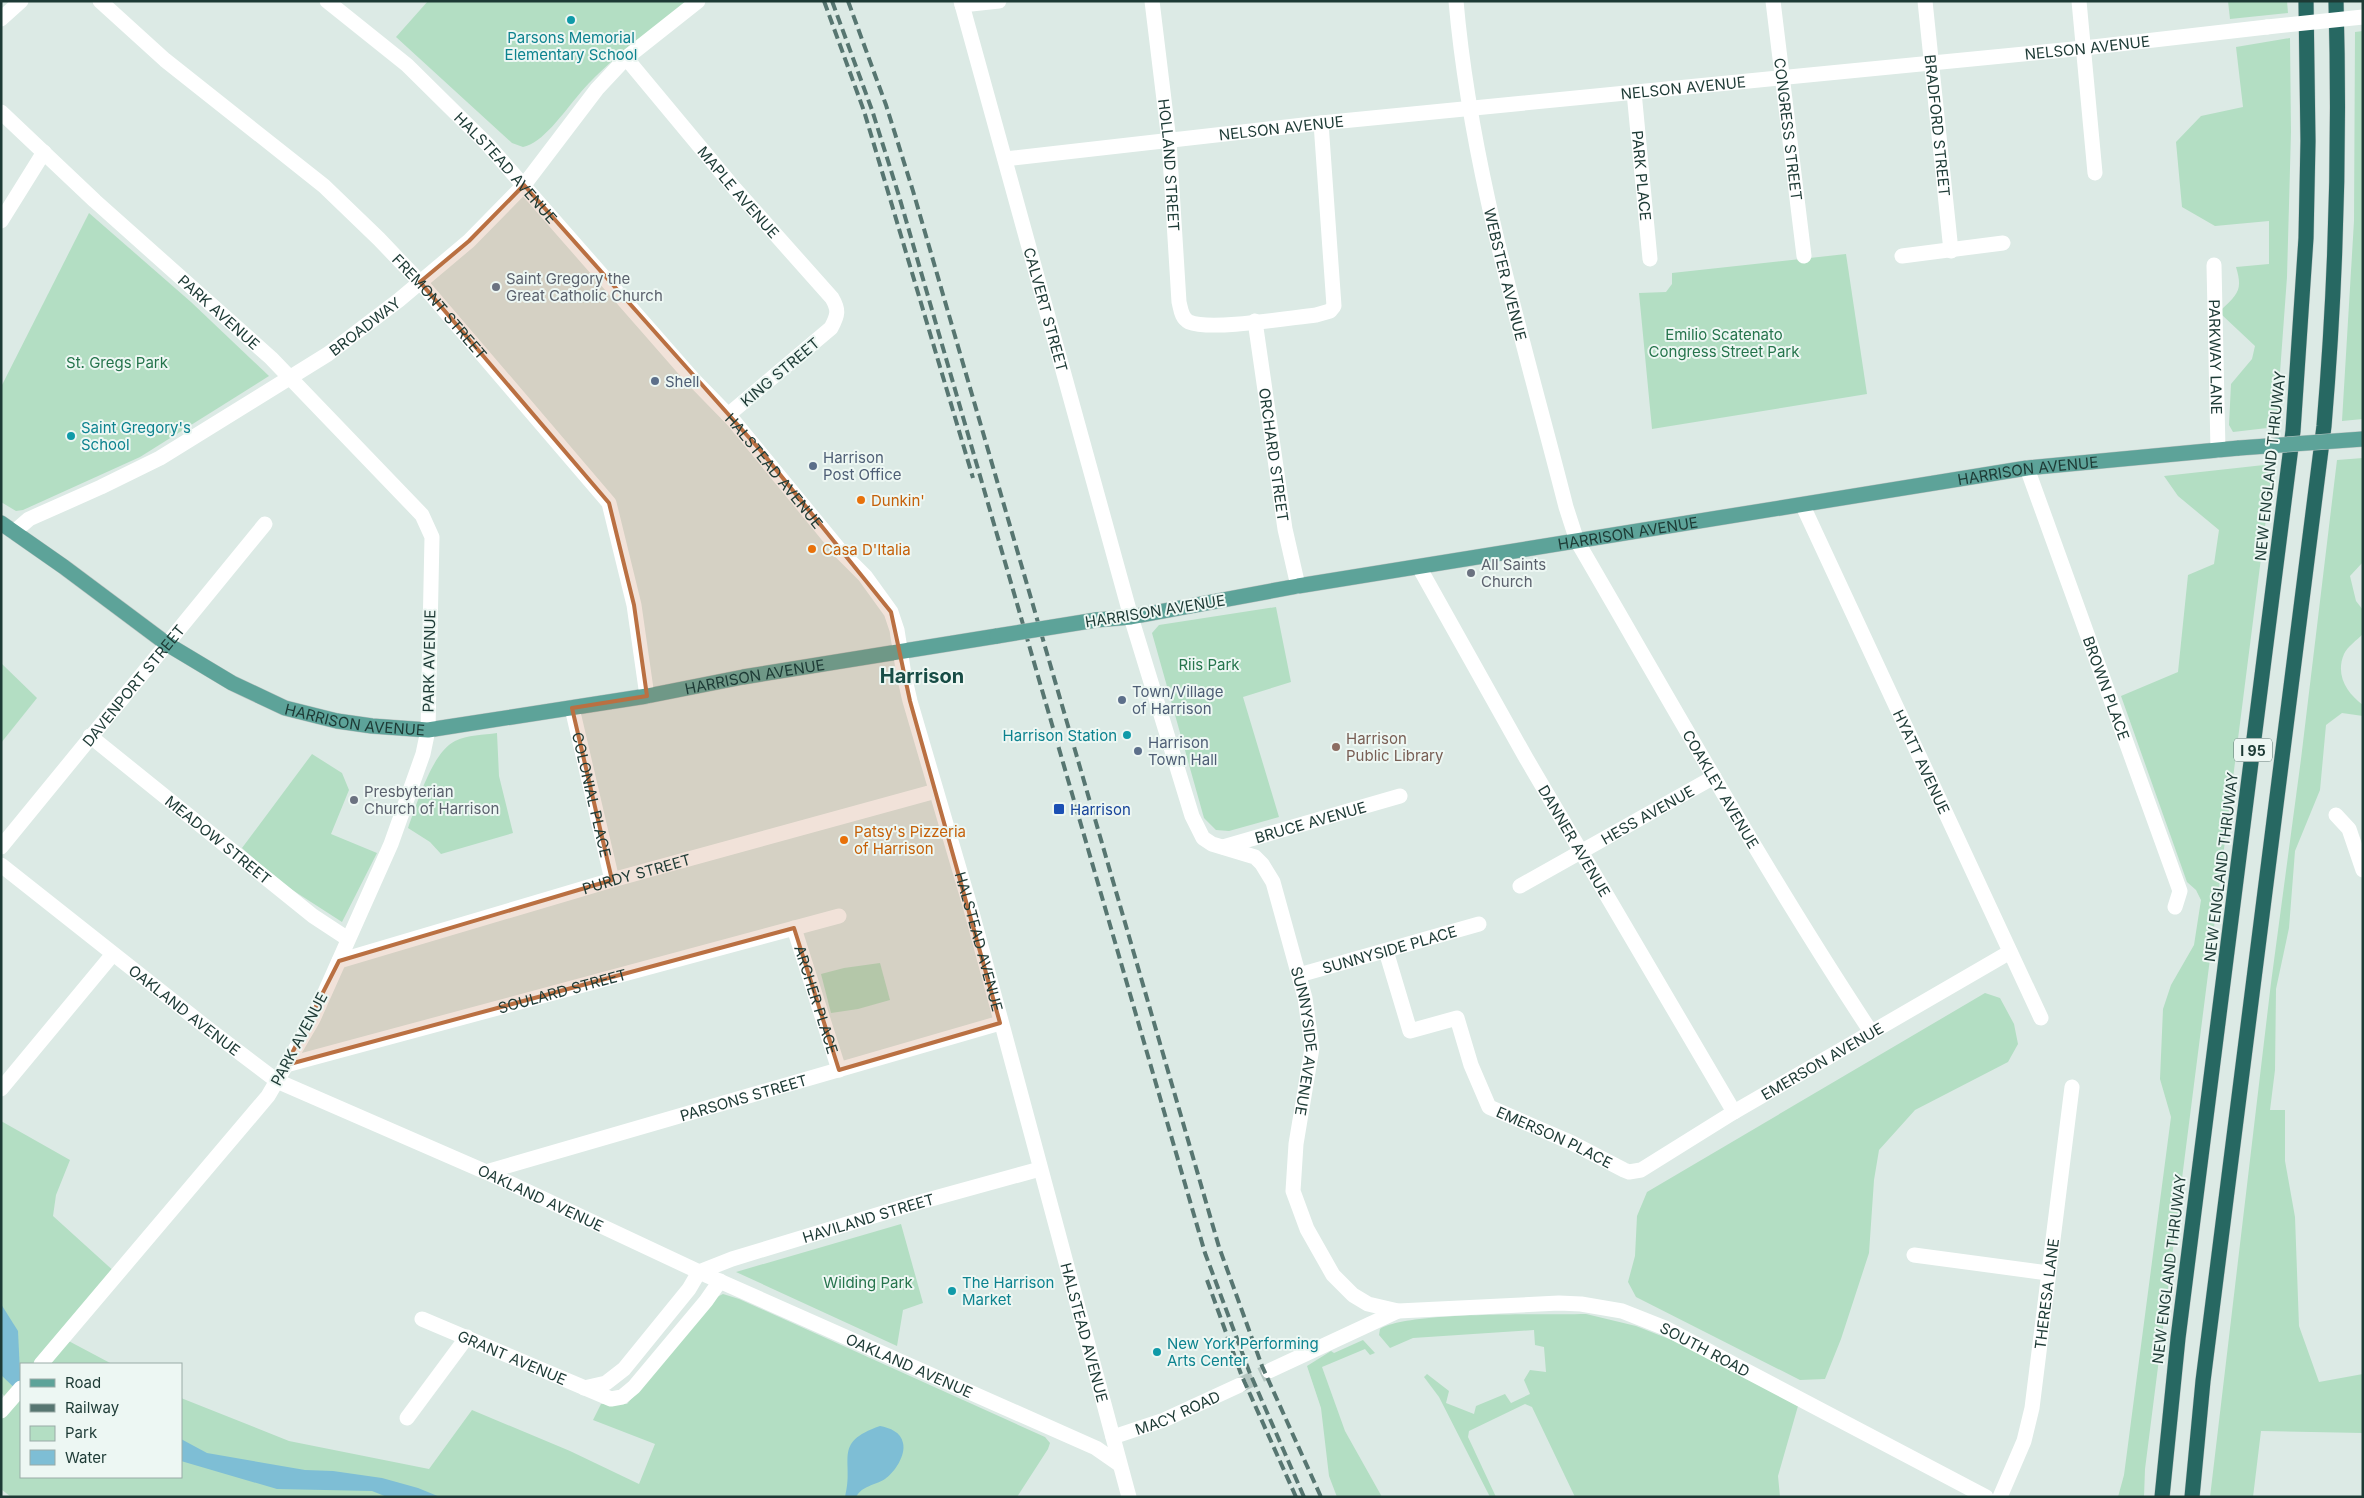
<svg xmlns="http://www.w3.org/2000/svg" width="2364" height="1498" font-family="Inter,sans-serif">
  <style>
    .green { fill: #b3dec3 }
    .water { fill: #7ebed5 }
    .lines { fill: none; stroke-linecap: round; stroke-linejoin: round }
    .minor-tunnel { stroke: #b6c7c2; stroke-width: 15; stroke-dasharray: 15 8; stroke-linecap: butt }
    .major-casing { stroke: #bbc4c2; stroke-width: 16 }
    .highway-casing { stroke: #bbc4c2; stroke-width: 16 }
    .minor { stroke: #fff; stroke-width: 15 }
    .major { stroke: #5da399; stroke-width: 15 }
    .highway { stroke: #276862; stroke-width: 15 }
    .rail { stroke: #577671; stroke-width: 4; stroke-dasharray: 10 5; stroke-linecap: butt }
    .major-bridge-casing { stroke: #bbc4c2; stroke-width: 16; stroke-linecap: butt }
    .minor-bridge { stroke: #fff; stroke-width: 15 }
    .major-bridge { stroke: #5da399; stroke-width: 15 }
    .marked { fill: #ba7042; fill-opacity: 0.2; stroke: #ba7042; stroke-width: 4; stroke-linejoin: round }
    .culture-dot { fill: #0f9aa8; stroke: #edf7f3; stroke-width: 2 }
    .worship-dot { fill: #6b7280; stroke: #edf7f3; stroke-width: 2 }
    .service-dot { fill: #5c6f8a; stroke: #edf7f3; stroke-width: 2 }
    .food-dot { fill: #e8710a; stroke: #edf7f3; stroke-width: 2 }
    .education-dot { fill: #8d6e63; stroke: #edf7f3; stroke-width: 2 }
    .transit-dot { fill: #1a4fb4; stroke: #edf7f3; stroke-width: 2 }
    .labels { text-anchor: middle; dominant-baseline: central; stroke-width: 4; stroke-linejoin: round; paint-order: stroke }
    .shield { fill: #edf7f3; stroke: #5b736e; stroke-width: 1 }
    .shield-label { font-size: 14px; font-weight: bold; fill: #1d3a35 }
    .culture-label { font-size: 15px; fill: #0d838f; stroke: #edf7f3; text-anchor: start }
    .street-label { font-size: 15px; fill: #1d3a35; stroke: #edf7f3 }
    .worship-label { font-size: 15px; fill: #5b616d; stroke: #edf7f3; text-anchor: start }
    .park-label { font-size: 15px; fill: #25744c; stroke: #edf7f3 }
    .service-label { font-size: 15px; fill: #4e5e75; stroke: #edf7f3; text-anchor: start }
    .food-label { font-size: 15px; fill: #c56008; stroke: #edf7f3; text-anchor: start }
    .education-label { font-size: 15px; fill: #785e54; stroke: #edf7f3; text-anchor: start }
    .transit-label { font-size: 15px; fill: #164399; stroke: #edf7f3; text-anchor: start }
    .district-label { font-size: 20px; font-weight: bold; fill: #184d46; stroke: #edf7f3 }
  </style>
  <rect width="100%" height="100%" fill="#dceae5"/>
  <g class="green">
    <path d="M 428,1 L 692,1 C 651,30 608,59 576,98 C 564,112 542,144 523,147 L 512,143 L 396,37 Z"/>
    <polygon points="2228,1 2287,1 2288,13 2230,19"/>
    <polygon points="2363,31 2363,419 2342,421 2354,221 2355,32"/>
    <path d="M 2290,38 L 2291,132 L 2287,277 L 2276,427 L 2233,432 L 2229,425 L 2231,384 L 2252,359 L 2255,346 L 2222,315 L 2221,310 C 2238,294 2243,290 2236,267 L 2269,264 L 2269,221 L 2215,226 L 2182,207 L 2176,142 L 2201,116 L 2243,107 L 2236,47 Z"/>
    <polygon points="89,213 191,302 269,376 140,457 23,510 16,511 1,502 1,387"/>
    <polygon points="1846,254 1867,394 1652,429 1639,293 1666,292 1672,284 1672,273"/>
    <path d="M 2363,458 L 2363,562 L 2350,576 L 2356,601 L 2363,610 L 2363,634 C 2357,640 2347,647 2344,654 C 2335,675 2347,693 2363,705 L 2363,716 L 2342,713 L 2326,725 L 2320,790 L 2295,851 L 2289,928 L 2276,989 L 2275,1070 L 2270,1110 L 2285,1110 L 2285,1161 L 2295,1217 L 2299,1326 L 2319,1382 L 2363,1374 L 2363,1433 L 2261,1431 L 2253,1497 L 2210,1497 L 2271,983 L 2301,759 L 2337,460 Z"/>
    <polygon points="2273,464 2145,1469 2144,1497 2118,1497 2124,1475 2171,1117 2160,1079 2163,1009 2171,985 2194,945 2201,900 2196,890 2187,882 2121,696 2178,672 2188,575 2214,564 2219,530 2178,496 2164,476"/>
    <polygon points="1276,607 1291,682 1243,697 1279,817 1229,831 1216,830 1204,818 1152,633 1159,625"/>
    <polygon points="1,663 37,698 1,743"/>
    <path d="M 497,733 L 499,776 L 513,833 L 441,854 L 430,842 L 408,828 C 417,804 432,752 455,741 C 467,735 484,735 497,733 Z"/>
    <polygon points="312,754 342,773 349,790 331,834 377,853 342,922 280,882 242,848"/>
    <polygon points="880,963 890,1000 858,1009 831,1013 821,974 844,968"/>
    <polygon points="1985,993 2000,998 2014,1024 2018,1044 2008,1062 1915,1110 1879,1150 1874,1180 1869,1253 1841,1339 1825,1379 1800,1380 1636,1297 1628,1282 1635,1256 1637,1216 1647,1192"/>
    <polygon points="1,1121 70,1160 56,1195 53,1216 117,1274 63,1338 112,1364 21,1364 21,1477 181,1477 181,1398 289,1441 429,1469 472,1410 570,1451 639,1484 655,1444 593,1420 601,1404 627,1404 713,1299 723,1294 739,1299 1045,1437 1050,1443 1048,1449 1017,1497 11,1497 1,1489 1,1412 9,1402 1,1392"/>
    <polygon points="901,1224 923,1303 903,1310 897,1346 736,1272"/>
    <path d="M 1586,1314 L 1636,1326 L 1692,1348 L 1798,1406 L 1778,1476 L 1780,1497 L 1575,1497 L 1532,1407 L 1525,1404 L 1469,1431 L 1468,1437 L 1496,1497 L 1490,1497 L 1439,1397 L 1424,1377 L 1427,1374 L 1449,1391 L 1446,1403 L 1474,1414 L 1476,1406 L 1505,1394 L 1511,1403 L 1530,1394 L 1524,1380 L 1530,1370 L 1546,1372 L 1544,1347 L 1535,1345 L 1534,1330 L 1413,1338 L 1390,1348 L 1379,1335 L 1380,1329 C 1407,1311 1546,1315 1586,1314 Z"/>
    <polygon points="1363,1340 1375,1353 1370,1355 1365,1349 1322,1367 1345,1431 1382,1497 1337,1497 1329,1476 1321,1408 1307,1366 1331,1351 1334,1353"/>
  </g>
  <g class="water">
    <polygon points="1,1304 18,1331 21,1394 1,1375"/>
    <path d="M 880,1426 C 890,1428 901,1432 903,1443 C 906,1455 895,1472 885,1479 C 874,1486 863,1485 856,1497 L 845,1497 C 855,1460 831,1443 880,1426 Z"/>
    <polygon points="181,1439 207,1453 305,1470 333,1471 382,1478 418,1488 440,1497 387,1497 372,1491 277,1489 181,1461"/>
  </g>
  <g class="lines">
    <polyline class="minor-tunnel" points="1240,1385 1269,1371"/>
    <defs>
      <g id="major">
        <path id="s34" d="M 1,523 L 64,567 L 167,644 L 232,683 L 285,708 L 337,721 L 372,726 L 428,730 L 647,696 L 743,677 L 997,636"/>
        <path id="s35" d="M 1096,620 L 1131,617 L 1298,586 L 2027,468 L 2239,448"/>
      </g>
      <g id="highway">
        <polyline points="2162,1497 2178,1338 2293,431 2306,238 2308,141 2306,1"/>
        <path d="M 2192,1497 L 2203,1381 L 2324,426 C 2336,284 2340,143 2336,1"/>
      </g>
    </defs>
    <use href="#major" class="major-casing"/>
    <use href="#highway" class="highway-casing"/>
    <g class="minor">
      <path id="s1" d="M 100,1 L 165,60 L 324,186 L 379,239 L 420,282 L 609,503 L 634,605 L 647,696"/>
      <path id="s2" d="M 327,1 L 407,65 L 488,145 L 693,379 L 733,420 L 843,554 L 865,576 L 891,612 L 897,630 L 904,675 L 910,701 L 971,909 L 1129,1497"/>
      <path id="s3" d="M 961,1 L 1131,617 L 1192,816 L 1203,838 L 1212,844 L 1255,857 L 1262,864 L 1273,882 L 1305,998 L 1312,1048 L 1296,1144 L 1293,1191 L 1307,1229 L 1333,1275 L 1353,1295 L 1368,1304 L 1398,1311 L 1559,1303 L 1581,1304 L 1622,1311 L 1665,1328 L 1986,1497"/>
      <path id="s4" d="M 1152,1 L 1169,141 L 1179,302 C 1181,309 1181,318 1189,322 C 1211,331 1288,318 1316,315 L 1330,311 L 1334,306 L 1321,123"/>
      <path id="s5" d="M 1456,1 C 1471,173 1524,341 1566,507 L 1577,541 C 1673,706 1766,873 1871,1032"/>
      <path id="s6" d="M 1773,1 L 1804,256"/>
      <path id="s7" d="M 1925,1 L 1951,251"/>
      <polyline points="2079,1 2095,173"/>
      <polyline points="962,5 999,1"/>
      <polyline points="1,19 21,1"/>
      <path id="s8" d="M 626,58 L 735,189 L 832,298 C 839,310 838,315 831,328 L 728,415"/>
      <path id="s9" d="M 1634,92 L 1650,259"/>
      <path id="s10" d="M 1,112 L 95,201 L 271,358 L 422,515 L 432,537 L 428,730 L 423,754 L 391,844 L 313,1019 L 268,1096 L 41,1364"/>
      <path id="s11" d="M 1005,159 L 1321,123 L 2084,48 L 2267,27"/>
      <polyline points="1,221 44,152"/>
      <polyline points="1902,256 2003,243"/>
      <path id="s12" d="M 2214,265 L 2218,450"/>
      <path id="s13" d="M 1255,321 L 1285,529 L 1298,586"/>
      <path id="s14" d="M 2027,468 L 2180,891 L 2175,907"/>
      <path id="s15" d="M 1803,506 L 2041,1018"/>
      <path id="s16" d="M 14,532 L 29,519 L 101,487 L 160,458 L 328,354 L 399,300 L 469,241 L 524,185 L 597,89 L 626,58 L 698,1"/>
      <path id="s17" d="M 1419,567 L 1526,758 L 1734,1112"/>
      <path id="s18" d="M 572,708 L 612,880"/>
      <path id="s19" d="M 90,736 L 313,916 L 348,939"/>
      <polyline points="2336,815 2349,829 2363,870"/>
      <path id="s20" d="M 1,847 L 265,524"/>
      <path id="s21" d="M 1223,847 L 1400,796"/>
      <path id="s22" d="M 1,865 L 211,1031 L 277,1081 L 486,1172 L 708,1276 L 1096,1448 L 1119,1464"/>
      <path id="s23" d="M 1520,886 L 1714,777"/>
      <path id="s24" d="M 794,928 L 839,1070"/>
      <path id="s25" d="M 1386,951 L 1410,1031 L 1457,1018 L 1471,1065 L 1489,1107 L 1572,1143 L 1624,1170 L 1629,1172 L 1641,1170 L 1734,1112 L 2010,952"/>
      <path id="s26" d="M 339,961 L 612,880 L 936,791"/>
      <path id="s27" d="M 1299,975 L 1479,924"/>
      <path id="s28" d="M 286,1065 L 839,916"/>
      <polyline points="1,1089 113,954"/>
      <path id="s29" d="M 486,1172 L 1000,1023"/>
      <polyline points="1914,1255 2048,1273"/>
      <path id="s30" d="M 422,1319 L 611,1399 L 622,1397 L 634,1387 L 706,1301 L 720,1281"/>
      <polyline points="1269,1371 1398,1311"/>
      <path id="s31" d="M 584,1388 L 606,1383 L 624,1369 L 689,1289 L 699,1272 L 732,1259 L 913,1204 L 1040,1169"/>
      <polyline points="1,1411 21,1388"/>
      <polyline points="407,1418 467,1337"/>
      <path id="s32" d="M 1113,1437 L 1164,1420 L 1240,1385"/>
      <path id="s33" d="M 2000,1497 L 2024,1441 L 2032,1408 L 2072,1087"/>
    </g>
    <use href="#major" class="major"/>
    <use href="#highway" class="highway"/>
    <g class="rail">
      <polyline points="824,1 864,111 973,478"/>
      <polyline points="832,1 872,110 899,196 1205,1253 1249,1371 1304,1497"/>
      <polyline points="848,1 886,105 913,191 1219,1247 1262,1366 1321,1497"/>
      <polyline points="1207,1280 1241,1374 1296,1497"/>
    </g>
    <defs>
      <g id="major-bridge">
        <polyline points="2239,448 2363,439"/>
        <polyline points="997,636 1096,620"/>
      </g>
    </defs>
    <use href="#major-bridge" class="major-bridge-casing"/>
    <polyline class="minor-bridge" points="2267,27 2363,17"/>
    <use href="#major-bridge" class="major-bridge"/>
  </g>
  <path class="marked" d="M 524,185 L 761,451 L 891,612 L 910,701 L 1000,1023 L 839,1070 L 794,928 L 286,1065 L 339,961 L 612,880 L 572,708 L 647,696 L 634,605 L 609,503 L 420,282 L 469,241 Z"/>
  <g class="culture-dot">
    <circle cx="571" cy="20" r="5"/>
    <circle cx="71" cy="436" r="5"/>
    <circle cx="1127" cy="735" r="5"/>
    <circle cx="952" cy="1291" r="5"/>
    <circle cx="1157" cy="1352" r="5"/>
  </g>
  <g class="worship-dot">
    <circle cx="496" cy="287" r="5"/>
    <circle cx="1471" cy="573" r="5"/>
    <circle cx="354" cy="800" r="5"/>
  </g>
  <g class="service-dot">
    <circle cx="655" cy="381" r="5"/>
    <circle cx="813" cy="466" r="5"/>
    <circle cx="1122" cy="700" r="5"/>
    <circle cx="1138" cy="751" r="5"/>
  </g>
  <g class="food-dot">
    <circle cx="861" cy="500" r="5"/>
    <circle cx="812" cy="549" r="5"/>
    <circle cx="844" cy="840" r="5"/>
  </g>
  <circle class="education-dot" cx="1336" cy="747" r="5"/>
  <rect class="transit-dot" x="1053" y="803" width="12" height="12" rx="2.5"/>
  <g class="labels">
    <rect class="shield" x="2234" y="738.5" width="38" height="23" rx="4"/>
    <g class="shield-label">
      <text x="2253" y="750">I 95</text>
    </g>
    <g class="culture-label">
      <text x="571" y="37" text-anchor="middle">Parsons Memorial<tspan x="571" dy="17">Elementary School</tspan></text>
      <text x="81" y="427">Saint Gregory's<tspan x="81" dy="17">School</tspan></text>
      <text x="1117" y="735" text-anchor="end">Harrison Station</text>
      <text x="962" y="1282">The Harrison<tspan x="962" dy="17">Market</tspan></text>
      <text x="1167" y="1343">New York Performing<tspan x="1167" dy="17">Arts Center</tspan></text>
    </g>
    <g class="street-label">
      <text stroke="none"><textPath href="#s11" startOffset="1088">NELSON AVENUE</textPath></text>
      <text stroke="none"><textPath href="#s11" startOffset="682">NELSON AVENUE</textPath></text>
      <text stroke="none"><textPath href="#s7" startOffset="125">BRADFORD STREET</textPath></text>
      <text stroke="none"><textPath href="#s11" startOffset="278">NELSON AVENUE</textPath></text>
      <text stroke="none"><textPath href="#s6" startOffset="129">CONGRESS STREET</textPath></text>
      <text stroke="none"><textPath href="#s4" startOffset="165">HOLLAND STREET</textPath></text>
      <text stroke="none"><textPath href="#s2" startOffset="245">HALSTEAD AVENUE</textPath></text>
      <text stroke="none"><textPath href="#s9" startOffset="84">PARK PLACE</textPath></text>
      <text stroke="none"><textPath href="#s8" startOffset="175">MAPLE AVENUE</textPath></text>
      <text stroke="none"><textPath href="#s5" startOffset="278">WEBSTER AVENUE</textPath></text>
      <text stroke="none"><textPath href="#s1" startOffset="458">FREMONT STREET</textPath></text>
      <text stroke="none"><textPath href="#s3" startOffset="320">CALVERT STREET</textPath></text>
      <text stroke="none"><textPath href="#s10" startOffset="296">PARK AVENUE</textPath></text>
      <text stroke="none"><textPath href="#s16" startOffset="408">BROADWAY</textPath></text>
      <text stroke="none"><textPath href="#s12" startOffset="92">PARKWAY LANE</textPath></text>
      <text transform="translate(780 372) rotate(-40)">KING STREET</text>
      <text stroke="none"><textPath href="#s13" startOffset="135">ORCHARD STREET</textPath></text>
      <text transform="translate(2270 466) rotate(-84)">NEW ENGLAND THRUWAY</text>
      <text stroke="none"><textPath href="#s2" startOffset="650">HALSTEAD AVENUE</textPath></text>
      <text stroke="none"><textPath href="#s35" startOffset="944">HARRISON AVENUE</textPath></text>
      <text stroke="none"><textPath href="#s35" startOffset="539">HARRISON AVENUE</textPath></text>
      <text transform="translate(1155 611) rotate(-9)">HARRISON AVENUE</text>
      <text transform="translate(429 661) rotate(-89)">PARK AVENUE</text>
      <text stroke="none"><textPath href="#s34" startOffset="816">HARRISON AVENUE</textPath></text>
      <text stroke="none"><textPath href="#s20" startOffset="209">DAVENPORT STREET</textPath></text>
      <text stroke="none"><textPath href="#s14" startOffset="234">BROWN PLACE</textPath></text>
      <text stroke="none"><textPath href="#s34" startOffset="411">HARRISON AVENUE</textPath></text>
      <text stroke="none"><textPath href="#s15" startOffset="282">HYATT AVENUE</textPath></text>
      <text stroke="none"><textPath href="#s5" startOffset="841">COAKLEY AVENUE</textPath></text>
      <text stroke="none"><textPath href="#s18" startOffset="89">COLONIAL PLACE</textPath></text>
      <text stroke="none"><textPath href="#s23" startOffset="146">HESS AVENUE</textPath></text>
      <text stroke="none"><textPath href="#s21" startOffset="91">BRUCE AVENUE</textPath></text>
      <text stroke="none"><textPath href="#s19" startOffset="165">MEADOW STREET</textPath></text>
      <text stroke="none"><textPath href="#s17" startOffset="315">DANNER AVENUE</textPath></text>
      <text transform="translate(2221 867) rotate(-83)">NEW ENGLAND THRUWAY</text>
      <text stroke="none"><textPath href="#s26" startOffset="310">PURDY STREET</textPath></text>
      <text stroke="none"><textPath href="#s2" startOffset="1175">HALSTEAD AVENUE</textPath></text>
      <text stroke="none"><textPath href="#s27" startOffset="94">SUNNYSIDE PLACE</textPath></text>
      <text stroke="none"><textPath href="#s28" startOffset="286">SOULARD STREET</textPath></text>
      <text stroke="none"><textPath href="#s24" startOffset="75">ARCHER PLACE</textPath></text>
      <text stroke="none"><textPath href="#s22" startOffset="234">OAKLAND AVENUE</textPath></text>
      <text transform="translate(299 1039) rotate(-62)">PARK AVENUE</text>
      <text stroke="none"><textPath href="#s3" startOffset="1122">SUNNYSIDE AVENUE</textPath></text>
      <text stroke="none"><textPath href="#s25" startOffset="605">EMERSON AVENUE</textPath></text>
      <text stroke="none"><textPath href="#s29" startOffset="268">PARSONS STREET</textPath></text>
      <text stroke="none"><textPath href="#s25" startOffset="299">EMERSON PLACE</textPath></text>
      <text stroke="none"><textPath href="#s22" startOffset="639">OAKLAND AVENUE</textPath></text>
      <text stroke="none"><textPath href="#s31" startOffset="346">HAVILAND STREET</textPath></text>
      <text transform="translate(2169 1269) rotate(-83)">NEW ENGLAND THRUWAY</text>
      <text stroke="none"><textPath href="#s33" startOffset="210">THERESA LANE</textPath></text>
      <text stroke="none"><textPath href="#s2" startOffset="1580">HALSTEAD AVENUE</textPath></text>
      <text stroke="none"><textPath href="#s3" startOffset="1760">SOUTH ROAD</textPath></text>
      <text stroke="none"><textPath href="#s30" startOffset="98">GRANT AVENUE</textPath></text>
      <text stroke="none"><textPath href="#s22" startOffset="1044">OAKLAND AVENUE</textPath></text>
      <text stroke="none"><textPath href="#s32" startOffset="69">MACY ROAD</textPath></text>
    </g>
    <g class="worship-label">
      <text x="506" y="278">Saint Gregory the<tspan x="506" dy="17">Great Catholic Church</tspan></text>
      <text x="1481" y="564">All Saints<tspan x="1481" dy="17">Church</tspan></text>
      <text x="364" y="791">Presbyterian<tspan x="364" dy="17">Church of Harrison</tspan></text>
    </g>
    <g class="park-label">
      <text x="1724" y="334">Emilio Scatenato<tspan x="1724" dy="17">Congress Street Park</tspan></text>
      <text x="117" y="362">St. Gregs Park</text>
      <text x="1209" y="664">Riis Park</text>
      <text x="868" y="1282">Wilding Park</text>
    </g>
    <g class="service-label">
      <text x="665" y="381">Shell</text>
      <text x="823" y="457">Harrison<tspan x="823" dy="17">Post Office</tspan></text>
      <text x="1132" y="691">Town/Village<tspan x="1132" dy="17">of Harrison</tspan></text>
      <text x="1148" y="742">Harrison<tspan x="1148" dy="17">Town Hall</tspan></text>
    </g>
    <g class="food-label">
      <text x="871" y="500">Dunkin'</text>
      <text x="822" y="549">Casa D'Italia</text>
      <text x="854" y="831">Patsy's Pizzeria<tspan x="854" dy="17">of Harrison</tspan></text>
    </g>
    <g class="education-label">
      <text x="1346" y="738">Harrison<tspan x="1346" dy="17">Public Library</tspan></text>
    </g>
    <g class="transit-label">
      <text x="1070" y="809">Harrison</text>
    </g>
    <g class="district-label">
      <text x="922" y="676">Harrison</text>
    </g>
  </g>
  <rect width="2364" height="1498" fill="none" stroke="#1d3a35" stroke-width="5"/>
  <rect x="20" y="1363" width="162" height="115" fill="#edf7f3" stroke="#9aaba7"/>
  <rect x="30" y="1379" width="25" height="8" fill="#5da399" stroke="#9aaba7"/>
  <text x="65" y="1388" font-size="15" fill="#1d3a35">Road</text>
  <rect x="30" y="1404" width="25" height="8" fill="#577671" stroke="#9aaba7"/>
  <text x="65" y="1413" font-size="15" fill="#1d3a35">Railway</text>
  <rect x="30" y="1426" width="25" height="15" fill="#b3dec3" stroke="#9aaba7"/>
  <text x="65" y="1438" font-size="15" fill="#1d3a35">Park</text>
  <rect x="30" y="1450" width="25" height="15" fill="#7ebed5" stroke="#9aaba7"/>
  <text x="65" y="1463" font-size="15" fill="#1d3a35">Water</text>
</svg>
